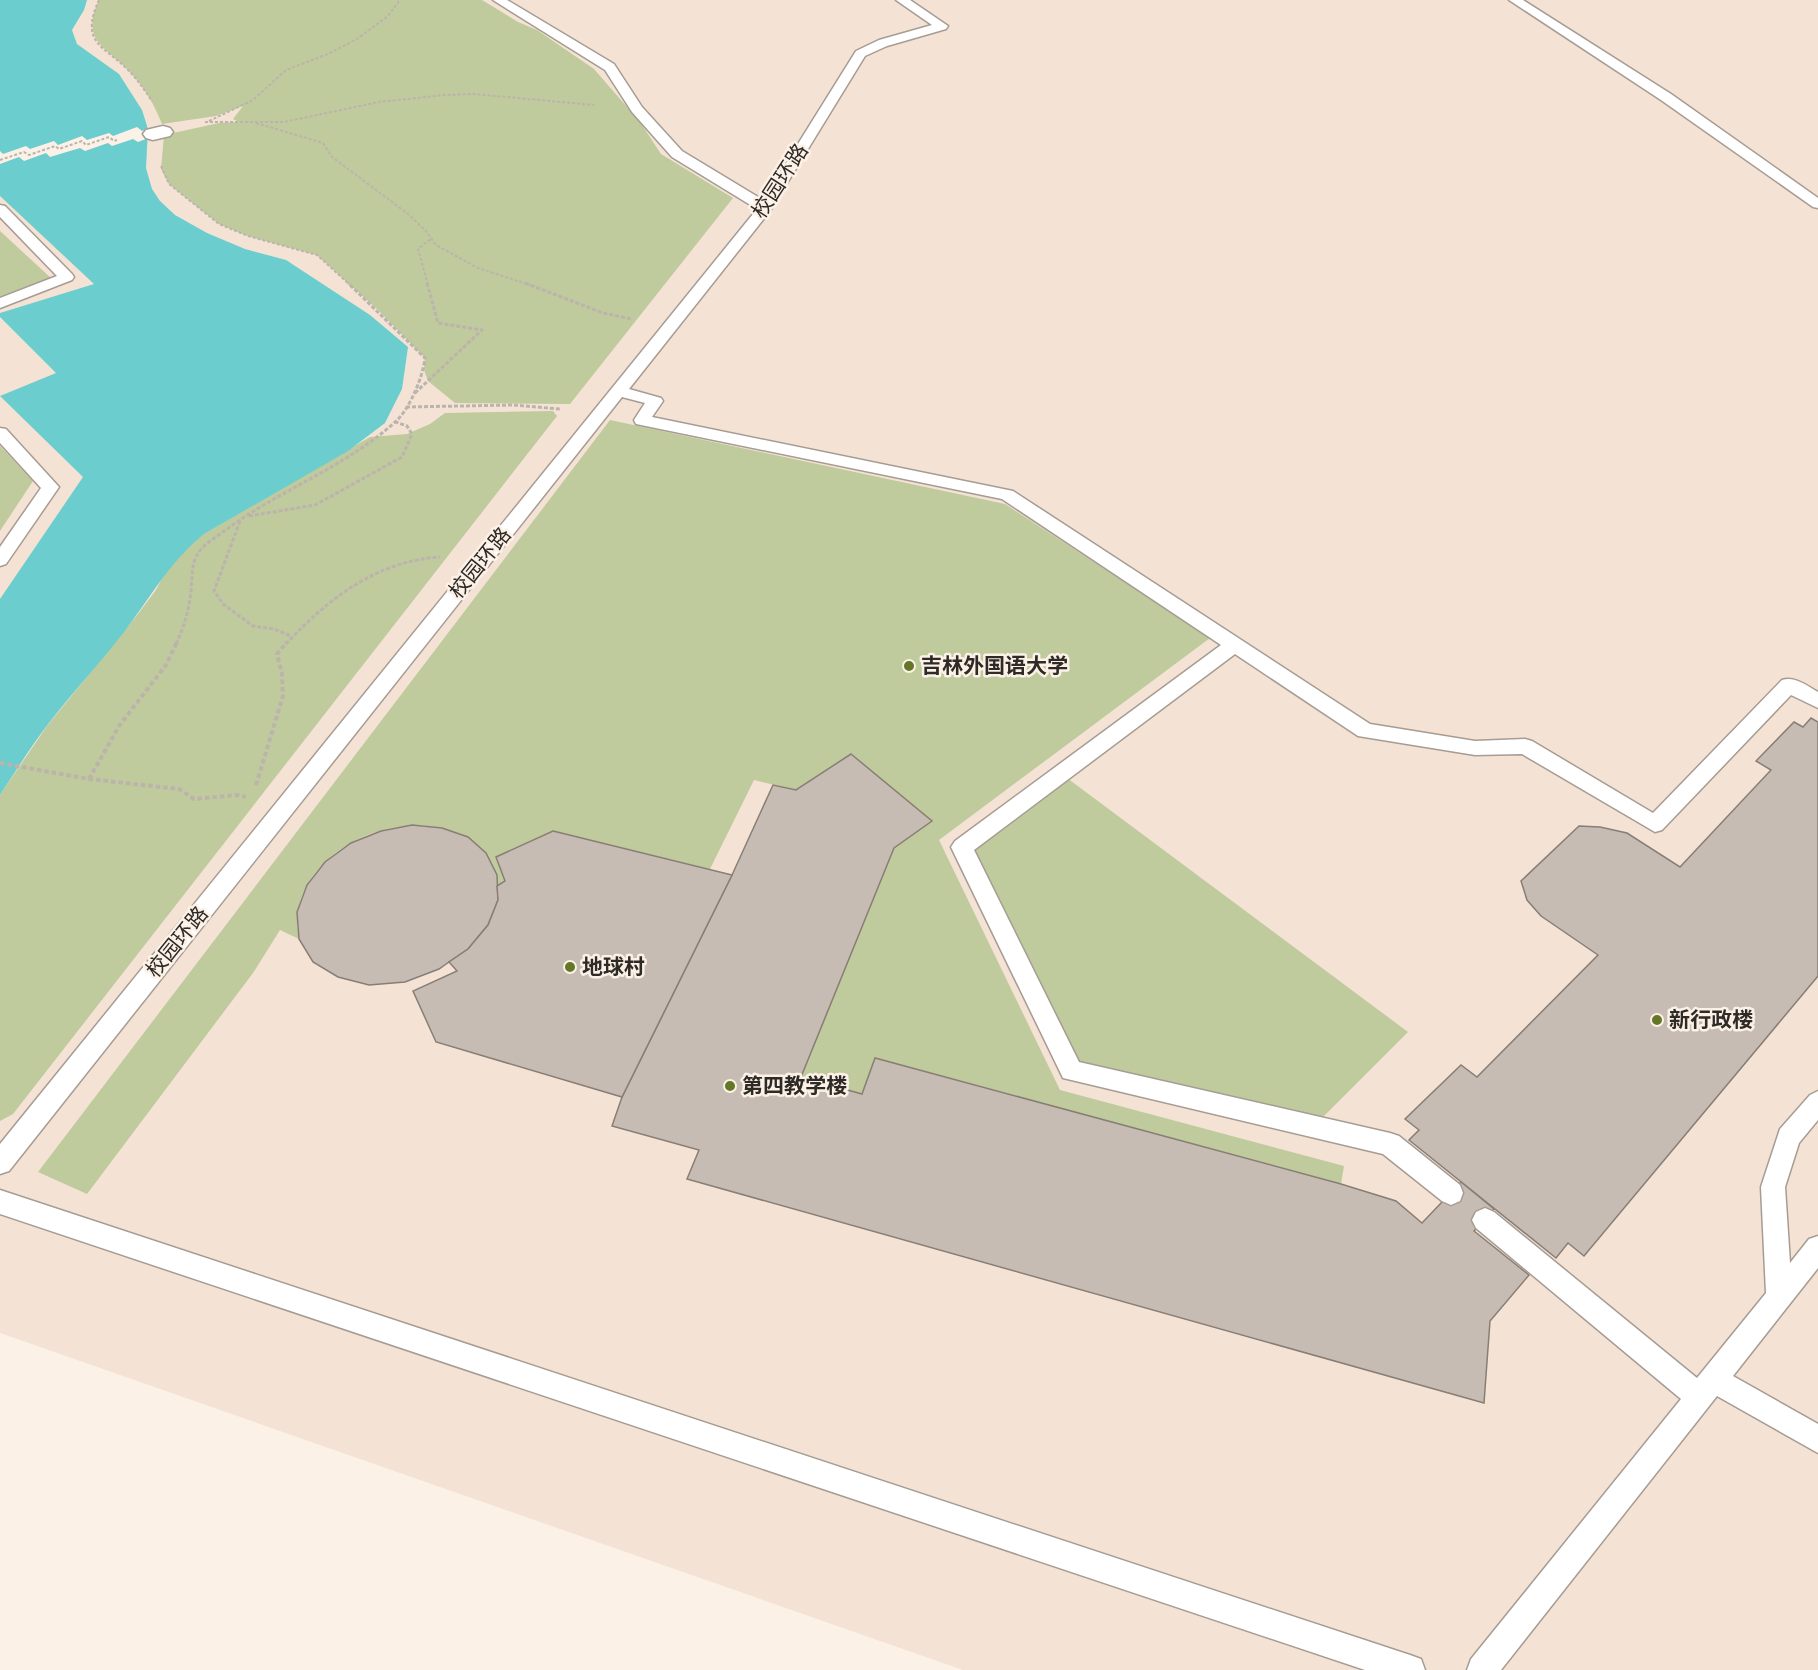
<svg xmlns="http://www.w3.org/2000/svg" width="1818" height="1670" font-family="Jost,'Noto Sans SC',sans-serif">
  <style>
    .built { fill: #f4e3d4 }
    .green { fill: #bfca9d }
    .water { fill: #6bcdcd }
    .pier { fill: #fcf1e7 }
    .building { fill: #c7bcb3; stroke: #887e75; stroke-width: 1.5 }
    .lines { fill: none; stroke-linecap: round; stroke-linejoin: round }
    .service-casing { stroke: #a69c93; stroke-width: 3 }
    .minor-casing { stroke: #a69c93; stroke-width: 3 }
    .path-far2 { stroke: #bcb4ac; stroke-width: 2; stroke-dasharray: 3 2; stroke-linecap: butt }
    .path-far1 { stroke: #bcb4ac; stroke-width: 3; stroke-dasharray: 4 2; stroke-linecap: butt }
    .path { stroke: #bcb4ac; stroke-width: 4; stroke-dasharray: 4.5 3; stroke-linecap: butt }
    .service { fill: #fff; fill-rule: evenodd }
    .minor { fill: #fff; fill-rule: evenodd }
    .poi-dot { fill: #637727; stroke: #fcf1e7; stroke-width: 2 }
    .labels { text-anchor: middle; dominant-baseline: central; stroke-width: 5; stroke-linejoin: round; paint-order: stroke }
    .street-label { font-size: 21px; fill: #2e2a26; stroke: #fcf1e7 }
    .poi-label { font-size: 21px; font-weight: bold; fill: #2e2a26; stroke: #fcf1e7; text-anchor: start }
  </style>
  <rect width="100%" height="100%" fill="#fcf1e7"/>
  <polygon class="built" points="0,0 1818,0 1818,1670 963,1670 0,1333"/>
  <g class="green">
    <path d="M 99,0 L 482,0 L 518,22 L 537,30 L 594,69 L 640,122 L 661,154 L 733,198 L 570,404 L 455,403 L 428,381 L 424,370 L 425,358 L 378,310 L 317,255 L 248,236 L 219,224 L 169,184 L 161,169 L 164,135 L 219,123 L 239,122 L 233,119 L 243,106 L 216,116 L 162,124 C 154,104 145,88 130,72 C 105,46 80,41 99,0 Z"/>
    <polygon points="0,231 52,279 0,299"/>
    <polygon points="553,411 557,416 13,1114 0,1121 0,795 47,726 138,614 156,590 167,569 183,550 204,534 370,437 407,434 430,424 445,413"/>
    <path d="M 610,420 L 1005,504 L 1210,638 L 939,840 L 1060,1090 L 1344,1166 L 1341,1184 L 876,1059 L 862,1094 L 801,1077 L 894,848 L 931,821 L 851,754 L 796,790 L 754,780 L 710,869 L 553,831 L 496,857 L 505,881 L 497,886 C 497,870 490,856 478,846 C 422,799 311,838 298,911 C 296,920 298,930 299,939 L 280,930 L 253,973 L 87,1194 L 38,1172 Z"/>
    <polygon points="0,446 33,481 0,531"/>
    <polygon points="1067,778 1408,1032 1313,1127 1071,1071 972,849"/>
  </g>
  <path class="water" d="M 0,0 L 87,0 L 84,10 L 72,30 L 77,44 L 119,74 L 142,110 L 148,129 L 146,168 L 152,189 L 160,201 L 175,215 L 207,233 L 245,249 L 286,260 L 370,315 L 408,347 L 402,389 L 385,423 L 348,451 L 204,534 C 170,561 150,598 124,632 C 100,663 73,692 49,723 C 31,746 16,771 0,795 L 0,599 L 83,477 L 0,396 L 56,373 L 0,317 L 0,313 L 94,284 L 0,196 Z"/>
  <polygon class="pier" points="137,127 142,131 150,127 151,137 138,142 133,139 112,146 108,143 85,151 80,148 50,157 46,153 24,161 19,157 0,164 0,151 3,154 26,146 30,149 54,141 58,145 82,136 87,140 109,133 113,136"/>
  <g class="building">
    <polygon points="1811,718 1818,722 1818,976 1584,1256 1568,1243 1556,1258 1409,1140 1419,1130 1405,1119 1461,1065 1477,1077 1598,955 1541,916 1527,900 1521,881 1579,826 1600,827 1627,833 1680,867 1771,770 1756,761 1794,722 1803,727"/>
    <polygon points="851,754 932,821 894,848 801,1077 862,1094 875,1058 1341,1184 1396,1201 1422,1223 1461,1182 1494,1209 1474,1231 1529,1275 1490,1321 1484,1403 687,1179 699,1150 612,1126 622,1097 732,875 773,785 796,790"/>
    <polygon points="412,825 442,828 468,837 486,853 497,875 498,900 488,925 468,949 449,962 439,969 405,982 369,985 338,977 313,962 299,939 297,912 307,885 325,862 351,843 381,831"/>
    <polygon points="553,831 732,875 622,1097 436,1042 413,991 457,971 449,962 468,949 488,925 498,900 497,886 505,881 496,857"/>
  </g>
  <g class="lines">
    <defs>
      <g id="service">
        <path d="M 493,0 L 507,0 L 614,64 L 642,107 L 682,151 L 763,200 L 856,51 L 879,40 L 932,25 L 896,0 L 910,0 L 948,26 L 946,29 L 887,46 L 865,56 L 770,211 L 629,389 L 661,398 L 663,401 L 652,417 L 1013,491 L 1370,724 L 1475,741 L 1525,739 L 1532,741 L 1653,813 L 1782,680 C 1795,676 1807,686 1818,692 L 1818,708 L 1791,695 L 1662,830 L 1655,832 L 1522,754 L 1475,755 L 1358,736 L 1235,654 L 974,850 L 1079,1062 L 1390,1133 L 1399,1136 L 1460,1185 L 1463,1193 L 1460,1201 L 1451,1205 L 1442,1201 L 1383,1154 L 1063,1078 L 951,847 L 955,841 L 1221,645 L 1002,499 L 636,424 L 634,420 L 645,403 L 622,397 L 9,1171 L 0,1174 L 0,1144 L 757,209 L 672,157 L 632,112 L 605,70 Z"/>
        <polygon points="1509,0 1523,0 1671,94 1818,198 1818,208 1813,207 1661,100"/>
        <polygon points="0,205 5,206 72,274 74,277 72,280 0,308 0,298 57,276 0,217"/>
        <polygon points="0,428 6,429 59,487 6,564 0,566 0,547 41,488 0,443"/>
        <polygon points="1818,1091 1818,1120 1799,1143 1785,1187 1790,1263 1809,1239 1818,1236 1818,1268 1733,1376 1818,1424 1818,1453 1717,1396 1501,1670 1467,1670 1471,1659 1681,1399 1476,1228 1472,1220 1476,1212 1485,1208 1494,1212 1697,1378 1766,1293 1761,1187 1780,1129 1810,1095"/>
        <polygon points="0,1190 1410,1655 1421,1659 1425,1670 1365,1670 0,1214"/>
      </g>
      <polygon id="minor" points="163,126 170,128 173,132 170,136 153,140 146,138 143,134 146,130"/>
    </defs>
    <use href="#service" class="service-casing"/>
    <use href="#minor" class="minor-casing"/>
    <g class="path-far2">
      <path d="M 99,0 C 79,44 104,45 129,71 C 138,80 145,91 152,101"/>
      <polyline points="209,121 253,100 286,70 328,54 357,39 388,16 400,0"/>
      <polyline points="205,122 284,122 379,102 445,95 474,94 594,105"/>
      <polyline points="256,123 323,143 332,157 408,214 425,230 436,245 478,268 530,285"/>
      <polyline points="0,160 24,152 29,155 55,146 59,149 82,141 86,145 109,137 114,141 117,140"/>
      <polyline points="161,166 169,184 219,224 248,236 317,255 350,285"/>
      <polyline points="428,285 418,249 432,238"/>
    </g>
    <g class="path-far1">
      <polyline points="525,283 603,313 632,319"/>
      <polyline points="415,393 482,330 438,323 427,283"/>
      <polyline points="406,407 513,405 560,409"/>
      <polyline points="249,516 315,505 402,457 412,434 407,426 396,422"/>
      <polyline points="240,521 214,591 223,604 253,626 274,629 291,636"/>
      <path d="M 176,644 C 184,627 189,610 191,591 C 193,574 190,562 202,548 C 209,541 219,535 227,529 C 280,490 345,467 394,423 C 409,411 423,377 425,358 L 348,283"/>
      <path d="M 286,644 C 328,599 376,561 440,557"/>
    </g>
    <g class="path">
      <polyline points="0,763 89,779 179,789 194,799 237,795 246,797"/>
      <polyline points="89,779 119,726 166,665 177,642"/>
      <polyline points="256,785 283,696 282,674 277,654 287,642"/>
    </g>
    <use href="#service" class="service"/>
    <use href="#minor" class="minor"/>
  </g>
  <g class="poi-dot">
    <circle cx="909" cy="666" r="6"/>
    <circle cx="570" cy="967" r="6"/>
    <circle cx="1657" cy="1020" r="6"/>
    <circle cx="730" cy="1086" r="6"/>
  </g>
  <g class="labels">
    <g class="street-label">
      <text transform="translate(780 181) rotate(-57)">校园环路</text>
      <text transform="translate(480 563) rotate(-51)">校园环路</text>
      <text transform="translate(177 942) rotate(-51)">校园环路</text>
    </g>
    <g class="poi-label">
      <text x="921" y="666">吉林外国语大学</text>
      <text x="582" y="967">地球村</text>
      <text x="1669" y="1020">新行政楼</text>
      <text x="742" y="1086">第四教学楼</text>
    </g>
  </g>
</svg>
